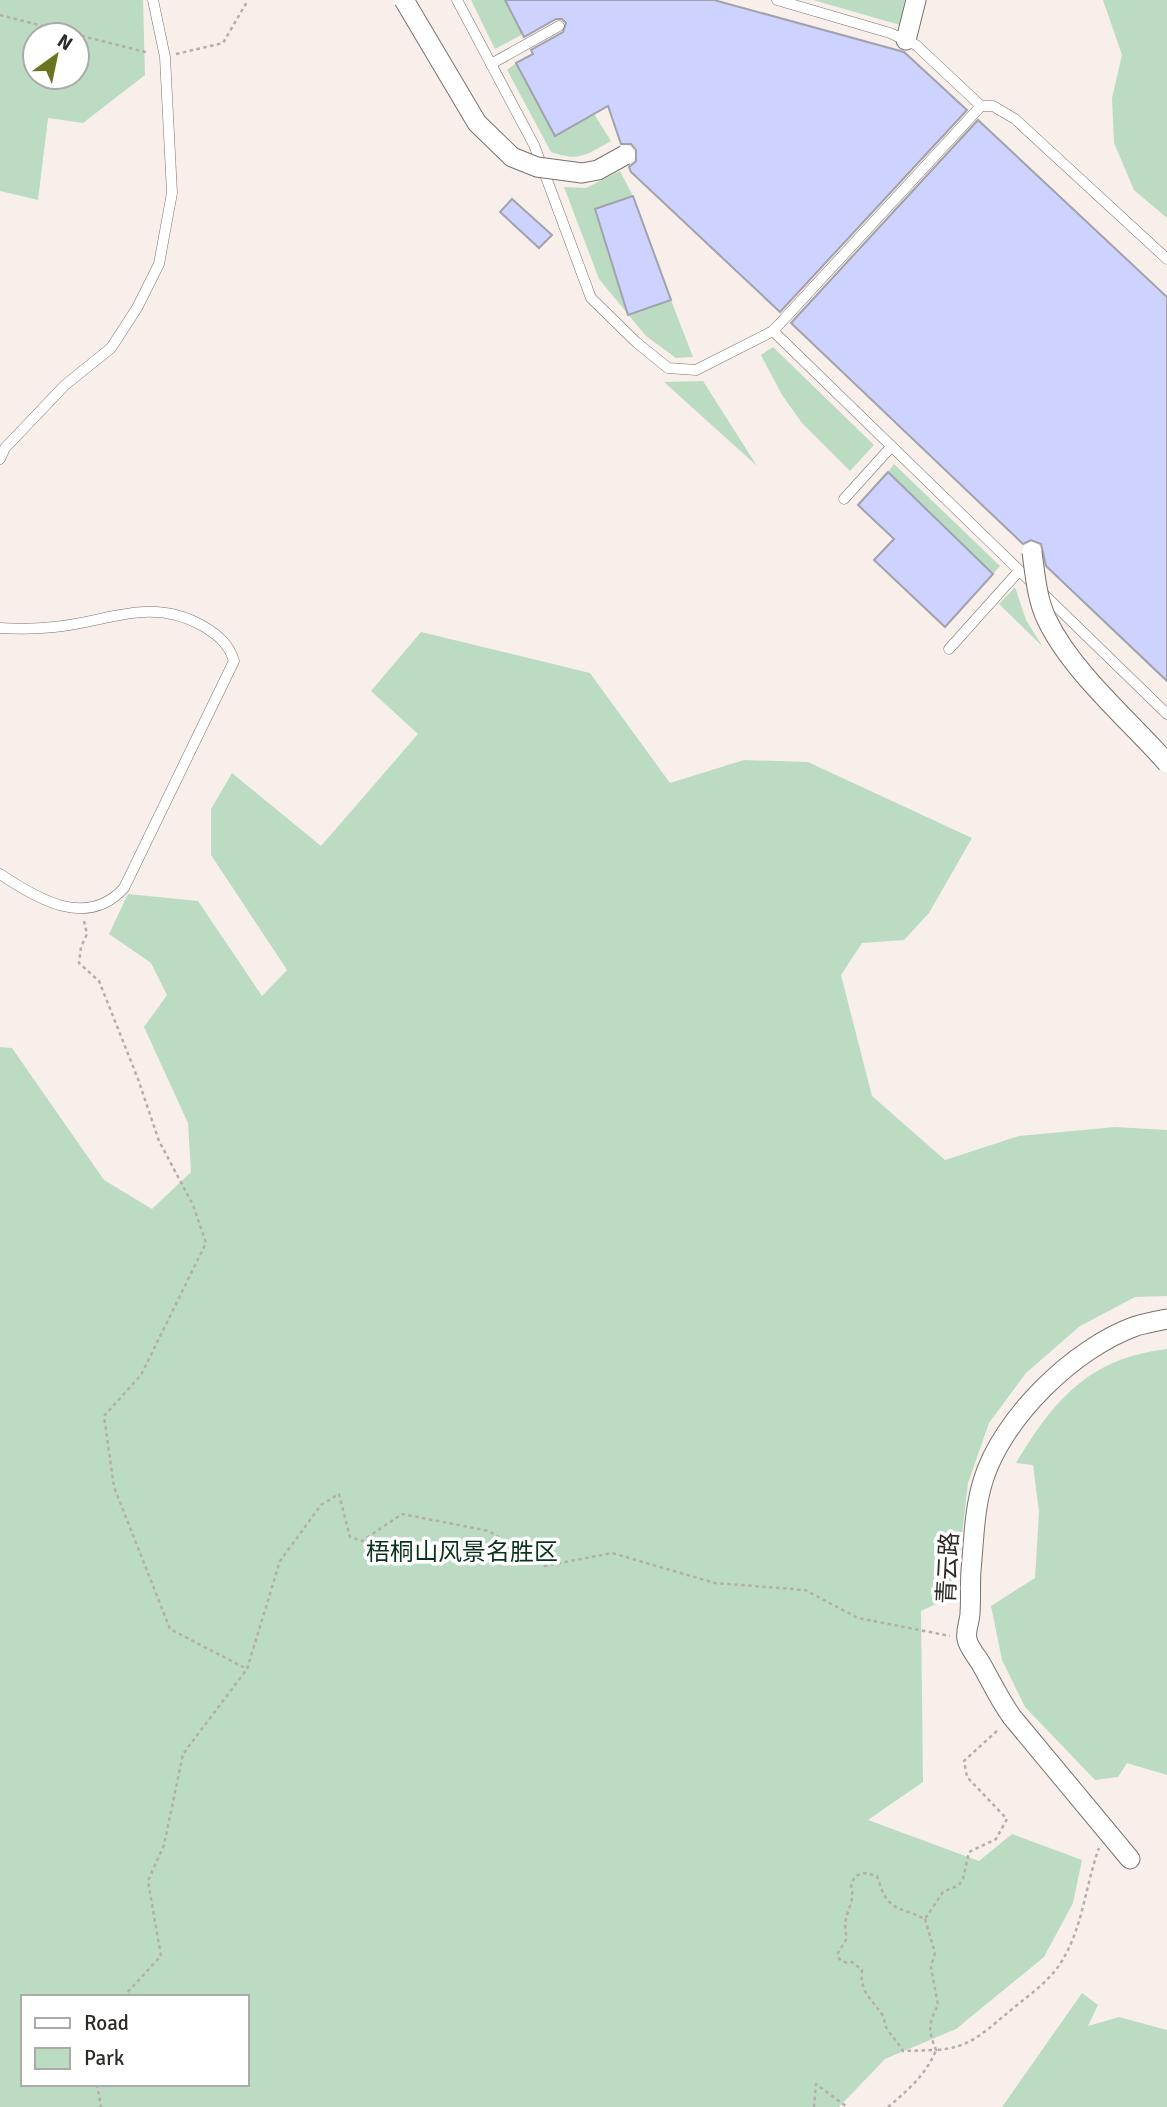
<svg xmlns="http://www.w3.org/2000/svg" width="1167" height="2107" font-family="Signika,'Noto Sans SC',sans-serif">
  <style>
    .green { fill: #bbdcc3; fill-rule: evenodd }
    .building { fill: #ced2fe; stroke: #a1a2aa; stroke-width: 2 }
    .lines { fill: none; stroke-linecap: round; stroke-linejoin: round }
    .lane-casing { stroke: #79726d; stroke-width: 11 }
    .street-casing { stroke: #79726d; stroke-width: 21 }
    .path { stroke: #b4ada9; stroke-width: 2.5; stroke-dasharray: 3.5 3.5; stroke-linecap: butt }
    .lane { stroke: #fff; stroke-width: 10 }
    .street { stroke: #fff; stroke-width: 19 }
    .street-bridge-casing { stroke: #79726d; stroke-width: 21; stroke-linecap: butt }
    .street-bridge { stroke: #fff; stroke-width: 19 }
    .labels { text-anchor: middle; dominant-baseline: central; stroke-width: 7; stroke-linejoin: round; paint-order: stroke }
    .park-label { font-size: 24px; fill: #0a3219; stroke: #fff }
    .street-label { font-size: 24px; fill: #2d2a27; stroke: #fff }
  </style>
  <rect width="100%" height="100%" fill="#f8efea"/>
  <g class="green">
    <path d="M 0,0 L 143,0 L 145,75 L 83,123 L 48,118 L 38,200 L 0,191 ZM 35,35 L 77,35 L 77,77 L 35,77 Z"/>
    <polygon points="471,0 505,0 523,34 495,49"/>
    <polygon points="813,0 905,0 900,25"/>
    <polygon points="1103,0 1167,0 1167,218 1134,190 1114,143 1112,98 1122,55"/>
    <path d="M 516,63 L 555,135 L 594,114 L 611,141 C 586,155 579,162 551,152 L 507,70 Z"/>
    <polygon points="620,171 633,196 595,210 628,314 671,300 693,357 676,358 646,336 599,279 564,187 586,188"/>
    <polygon points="773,347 874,445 850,471 802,423 782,395 761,355"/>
    <polygon points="703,381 757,466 664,382"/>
    <polygon points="894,464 1000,566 993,574 888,472"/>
    <polygon points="1015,587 1026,620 1043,647 999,604"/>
    <path d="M 421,632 L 590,673 L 670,783 L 744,760 L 808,762 L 972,838 L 929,913 L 904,940 L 862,943 L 841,975 L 872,1096 L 945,1160 L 1019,1136 L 1115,1127 L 1167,1130 L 1167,1296 L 1135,1297 L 1080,1326 L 1026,1373 L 989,1423 L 968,1483 L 955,1595 L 921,1611 L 923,1782 L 868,1820 L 979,1861 L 1012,1834 L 1082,1860 L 1073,1903 L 1044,1957 L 956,2029 L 885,2059 L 839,2107 L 0,2107 L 0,1047 L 12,1048 L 104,1180 L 152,1209 L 191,1172 L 188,1123 L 144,1027 L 167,995 L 151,963 L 109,934 L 128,894 L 198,901 L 262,996 L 287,970 L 211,855 L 211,809 L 232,773 L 321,846 L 418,734 L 371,691 ZM 23,1997 L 247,1997 L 247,2084 L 23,2084 Z"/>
    <path d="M 1167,1349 L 1167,1775 L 1127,1763 L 1118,1777 L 1095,1780 L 1025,1707 L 1002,1660 L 991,1606 L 1035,1578 L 1039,1512 L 1033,1465 L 1016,1463 C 1054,1400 1089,1358 1167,1349 Z"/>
    <polygon points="1082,1993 1098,2005 1088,2026 1119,2017 1167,2030 1167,2107 1002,2107"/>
  </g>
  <g class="building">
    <polygon points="505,0 714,0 904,52 967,110 780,312 631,172 629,167 636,161 636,150 631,144 621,144 608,106 555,136 516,63 533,54 531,50 563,32 566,23 562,19 556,19 524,37"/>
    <polygon points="978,120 1167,297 1167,681 1046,566 1041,544 1031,540 1023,544 791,323"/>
    <polygon points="633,196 671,300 628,315 595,209"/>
    <polygon points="512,199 552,235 539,248 500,212"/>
    <polygon points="888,472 993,574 945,627 874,560 894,539 858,505"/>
  </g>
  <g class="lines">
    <defs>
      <g id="lane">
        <polyline points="457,0 534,145 591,298 636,342 668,368 696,370 773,331"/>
        <polyline points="777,0 890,33 916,45 981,106 993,106 1015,119 1167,259"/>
        <polyline points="491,64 559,26"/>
        <polyline points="981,106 773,331 1167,714"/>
        <polyline points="0,459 5,448 65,385 111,348 137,308 159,264 172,193 165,57 153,0"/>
        <polyline points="844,499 891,447"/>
        <path d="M 0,628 C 18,629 36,629 54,627 C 108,622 150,596 203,626 C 218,635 229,644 234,661 L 124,888 C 87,929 37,899 0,874"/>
        <polyline points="949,649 1019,571"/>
      </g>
      <g id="street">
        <polyline points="906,40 916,0"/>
        <path d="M 1130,1859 L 1012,1717 C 999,1699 991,1681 980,1662 C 976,1656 968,1646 967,1639 C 965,1631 970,1621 970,1613 C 971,1599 970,1585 971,1570 C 974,1541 974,1510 983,1481 C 1002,1418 1074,1348 1136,1326 C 1146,1323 1157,1321 1167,1319"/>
      </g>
    </defs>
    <use href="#lane" class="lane-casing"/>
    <use href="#street" class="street-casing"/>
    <g class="path">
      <polyline points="0,15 149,53"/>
      <polyline points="176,54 223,43 248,0"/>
      <polyline points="84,921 87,934 81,947 79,963 99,981 138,1079 159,1141 193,1205 206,1243 141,1375 104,1416 114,1487 170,1629 247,1669"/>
      <path d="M 925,1919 L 935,1953 L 931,1967 L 938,2005 C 928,2024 928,2030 936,2050 L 903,2051 C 898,2042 891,2036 886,2027 C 884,2024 885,2020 883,2016 C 873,2000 859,1992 862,1970 L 852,1962 L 847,1963 L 839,1959 L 838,1953 L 847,1938 C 840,1912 857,1906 851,1886 L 855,1876 L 865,1873 L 877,1876 C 888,1913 897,1905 925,1919 L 943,1892 L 959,1885 L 963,1879 L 969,1852 L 996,1839 L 1007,1819 L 967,1777 L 964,1761 L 999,1729"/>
      <polyline points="123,1997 161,1956 148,1881 164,1845 183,1754 247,1669 280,1561 321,1505 339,1494 350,1537 362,1541 402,1514 489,1531 545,1566 612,1553 715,1583 805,1590 858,1618 950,1636"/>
      <polyline points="97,2084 101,2107"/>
      <polyline points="814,2107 816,2084 847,2107"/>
      <path d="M 888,2107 C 908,2090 926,2075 936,2050 C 968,2048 981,2035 1005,2015 C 1022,2000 1047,1984 1060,1964 C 1083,1929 1085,1886 1099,1848"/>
    </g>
    <use href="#lane" class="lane"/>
    <use href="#street" class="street"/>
    <defs>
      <g id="street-bridge">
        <polyline points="404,0 477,123 512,157 537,167 582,173 598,170 625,155"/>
        <path d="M 1032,552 C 1035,574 1037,600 1047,620 C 1072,672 1129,720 1167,763"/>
      </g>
    </defs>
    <use href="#street-bridge" class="street-bridge-casing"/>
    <use href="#street-bridge" class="street-bridge"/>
  </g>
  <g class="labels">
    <g class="park-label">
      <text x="462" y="1552">梧桐山风景名胜区</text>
    </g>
    <g class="street-label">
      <text transform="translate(948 1568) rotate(-87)">青云路</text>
    </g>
  </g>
  <rect x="21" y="1995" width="228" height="91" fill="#ffffff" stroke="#abaaa9" stroke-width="2"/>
  <rect x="35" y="2018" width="35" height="10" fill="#ffffff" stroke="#abaaa9" stroke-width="2"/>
  <text x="84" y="2030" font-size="21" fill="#2d2a27">Road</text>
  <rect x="35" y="2048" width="35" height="21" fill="#bbdcc3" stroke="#abaaa9" stroke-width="2"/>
  <text x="84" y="2065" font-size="21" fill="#2d2a27">Park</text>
  <g transform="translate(56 56) rotate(33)"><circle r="33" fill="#ffffff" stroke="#abaaa9" stroke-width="2"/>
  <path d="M0-5L12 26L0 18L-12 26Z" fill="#6b7520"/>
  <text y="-10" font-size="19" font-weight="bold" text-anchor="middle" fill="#2d2a27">N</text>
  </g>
</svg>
